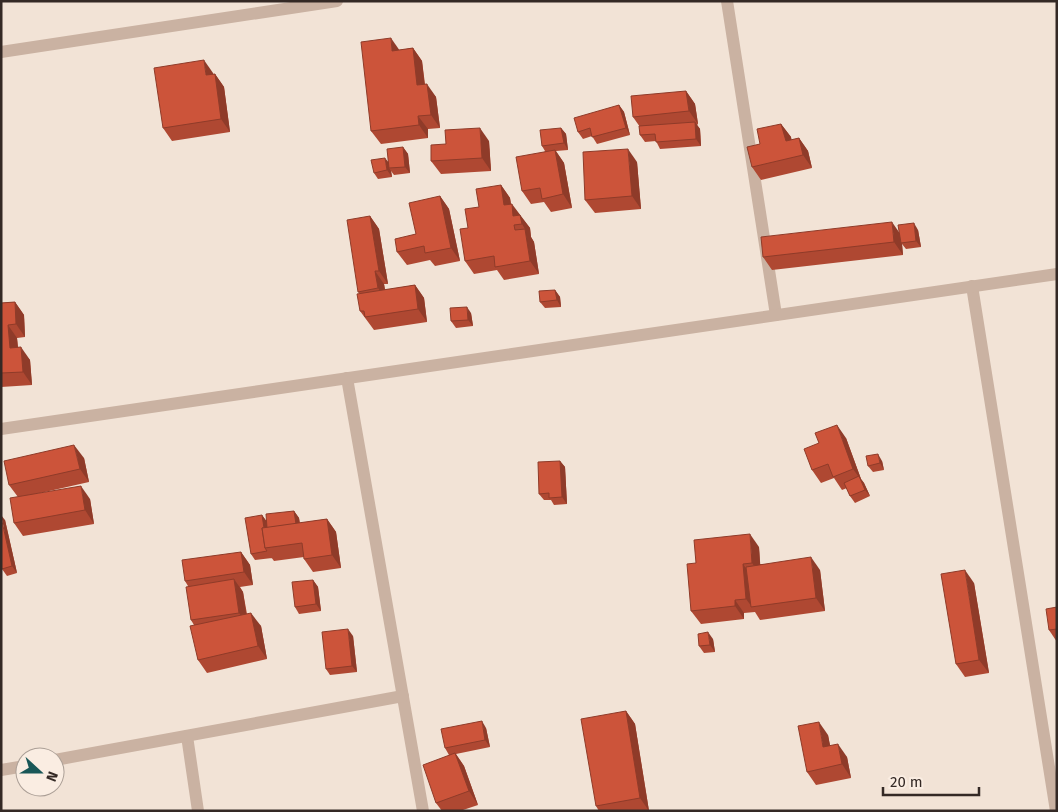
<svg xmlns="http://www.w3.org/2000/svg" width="1058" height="812" font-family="'Fira Sans',sans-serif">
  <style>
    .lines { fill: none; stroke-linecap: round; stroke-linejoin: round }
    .minor { stroke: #cab2a2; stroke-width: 12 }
    .wall { fill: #af4832 }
    .shaded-wall { fill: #8f3b29 }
    .building { fill: #cc543a; stroke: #8f3b29 }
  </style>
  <rect width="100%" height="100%" fill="#f2e3d6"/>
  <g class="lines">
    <g class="minor">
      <polyline points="727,1 776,315"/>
      <polyline points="1,52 337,1"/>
      <polyline points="972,286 1056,811"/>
      <polyline points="347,378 423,811"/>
      <polyline points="1,429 1057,274"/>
      <polyline points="187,736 198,811"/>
      <polyline points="55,760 403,696"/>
      <polyline points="1,770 25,766"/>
    </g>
  </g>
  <g class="wall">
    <polygon points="413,48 422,61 425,84 436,97 440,128 428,129 428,138 381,144 371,131 399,50"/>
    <polygon points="213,73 213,74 215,74 224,87 230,132 172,141 163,128"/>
    <polygon points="686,91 695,104 698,124 697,125 700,129 701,146 660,149 656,141 645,142 640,135 640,127 633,117"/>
    <polygon points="619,105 624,112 630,135 597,144 592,136 583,139 578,132"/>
    <polygon points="781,124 791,137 791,140 799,138 808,151 812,168 761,180 752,167 760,144"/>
    <polygon points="561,128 566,134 568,150 556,151 564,163 572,208 551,212 544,202 531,204 522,191 545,151 542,146"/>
    <polygon points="489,141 491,171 441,174 431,161"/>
    <polygon points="403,147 408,154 410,173 394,175 391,171 392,177 378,179 374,173 388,162"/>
    <polygon points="637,162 641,209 595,213 585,200"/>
    <polygon points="501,185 510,198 511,204 530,228 531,237 534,242 539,274 504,280 497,270 474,274 465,261 468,228 479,207"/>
    <polygon points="440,196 449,209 460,261 435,266 430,260 407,265 397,252 416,234"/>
    <polygon points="370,216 379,229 388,284 384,284 385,290 415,285 424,298 427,322 374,330 360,311 360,294 358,292"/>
    <polygon points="918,230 921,247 906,249 902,244 903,255 772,270 763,257"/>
    <polygon points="555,290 560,297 561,307 545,308 540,302"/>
    <polygon points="15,302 24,315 25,337 17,338 18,347 30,360 32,385 1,387 1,303"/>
    <polygon points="471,313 473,326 456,328 451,321"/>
    <polygon points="846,438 861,479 864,483 870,496 855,503 850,496 847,488 842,490 834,478 821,483 812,470"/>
    <polygon points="84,458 89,482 36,494 90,499 94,524 23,536 14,523 18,497 9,485"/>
    <polygon points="560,461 565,467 567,504 554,505 551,500 544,500 539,494"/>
    <polygon points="882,461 884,470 873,472 868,466"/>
    <polygon points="294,511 299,518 300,523 327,519 336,532 341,568 313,572 304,559 304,557 274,561 271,557 272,558 255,560 251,554 262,515 267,522"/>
    <polygon points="5,520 17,573 7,576 2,569"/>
    <polygon points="759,547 760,564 820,570 825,611 760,620 755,612 744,613 744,619 701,624 691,611"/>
    <polygon points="241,552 250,565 253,585 240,587 243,592 247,614 261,626 267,659 207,673 198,660 194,625 191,620 188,586 185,581"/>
    <polygon points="313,580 318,587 321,611 299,614 295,607"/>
    <polygon points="974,583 989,673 965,677 956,664"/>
    <polygon points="1057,607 1057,642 1049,630"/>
    <polygon points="353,636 357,672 330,675 326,669"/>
    <polygon points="713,639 715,652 704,653 699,646"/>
    <polygon points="626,711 635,724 649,811 599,811 596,806"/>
    <polygon points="486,728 490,747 456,754 464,766 478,805 460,811 442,811 436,803 449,755 445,748"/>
    <polygon points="828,735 830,746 847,757 851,778 816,785 807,772"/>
  </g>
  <g class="shaded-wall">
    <polygon points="391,38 400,51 392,51"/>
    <polygon points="413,48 422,61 426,98 417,85"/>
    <polygon points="204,60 213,73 215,88 206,75"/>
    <polygon points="215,74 224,87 230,132 221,119"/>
    <polygon points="427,84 436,97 440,128 431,115"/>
    <polygon points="686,91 695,104 698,124 689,111"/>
    <polygon points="619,105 624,112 630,135 626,128"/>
    <polygon points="418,116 428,129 428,138 419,125"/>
    <polygon points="695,122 700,129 701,146 696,139"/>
    <polygon points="781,124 791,137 795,154 786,141"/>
    <polygon points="480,128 489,141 491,171 482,158"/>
    <polygon points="561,128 566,134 568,150 564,143"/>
    <polygon points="799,138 808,151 812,168 803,155"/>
    <polygon points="403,147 408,154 410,173 405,167"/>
    <polygon points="628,149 637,162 641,209 632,196"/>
    <polygon points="555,150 564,163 572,208 563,194"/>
    <polygon points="385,158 390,164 389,168 391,171 392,177 387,170"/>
    <polygon points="501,185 510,198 513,218 504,205"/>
    <polygon points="440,196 449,209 460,261 451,248"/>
    <polygon points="512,204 530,228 531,237 534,242 539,274 530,261 525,229 522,224 513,216"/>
    <polygon points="370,216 379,229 388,284 379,271"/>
    <polygon points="892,222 901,235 901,243 902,244 903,255 894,242"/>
    <polygon points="914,223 918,230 921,247 916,241"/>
    <polygon points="375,271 384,284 387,301 378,288"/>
    <polygon points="415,285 424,298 427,322 418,309"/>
    <polygon points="555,290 560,297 561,307 557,300"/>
    <polygon points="15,302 24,315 25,337 16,324"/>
    <polygon points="467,307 471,313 473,326 468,320"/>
    <polygon points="8,325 17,338 19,361 10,348"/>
    <polygon points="21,347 30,360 32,385 23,372"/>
    <polygon points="837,425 846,438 861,479 864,483 870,496 865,490 861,480 853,469"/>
    <polygon points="74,445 84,458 89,482 80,469"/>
    <polygon points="878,454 882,461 884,470 880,463"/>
    <polygon points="560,461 565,467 567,504 562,497"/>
    <polygon points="81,486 90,499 94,524 85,510"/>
    <polygon points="294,511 299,518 301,536 296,529"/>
    <polygon points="1,515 5,520 17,573 12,566"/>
    <polygon points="262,515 267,522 270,548 266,548"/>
    <polygon points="327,519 336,532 341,568 332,555"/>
    <polygon points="750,534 759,547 761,576 752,563"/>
    <polygon points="241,552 250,565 253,585 244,572"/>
    <polygon points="811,557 820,570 825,611 816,598"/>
    <polygon points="743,564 752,577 752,607 746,599"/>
    <polygon points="965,570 974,583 989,673 979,660"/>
    <polygon points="234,579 243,592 248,626 239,613"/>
    <polygon points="313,580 318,587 321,611 316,604"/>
    <polygon points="735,600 744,613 744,619 735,606"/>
    <polygon points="251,613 261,626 267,659 258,646"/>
    <polygon points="348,629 353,636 357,672 352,666"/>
    <polygon points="708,632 713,639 715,652 710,645"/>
    <polygon points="626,711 635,724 649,811 640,798"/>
    <polygon points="482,721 486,728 490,747 485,740"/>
    <polygon points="819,722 828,735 833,760 823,747"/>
    <polygon points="838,744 847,757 851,778 842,764"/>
    <polygon points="455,753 464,766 478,805 469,791"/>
  </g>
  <g class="building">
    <polygon points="391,38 392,51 413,48 417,85 427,84 431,115 418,116 419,125 371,131 361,42"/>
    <polygon points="204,60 206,75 215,74 221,119 163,128 154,68"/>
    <polygon points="686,91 689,111 633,117 631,96"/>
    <polygon points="619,105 626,128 592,137 590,128 578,132 574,118"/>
    <polygon points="695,122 696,139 656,142 655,134 640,135 639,126"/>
    <polygon points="781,124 786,141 799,138 803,155 752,167 747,147 760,144 757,129"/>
    <polygon points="480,128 482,158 431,161 431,145 446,144 445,130"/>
    <polygon points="561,128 564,143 542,146 540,130"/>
    <polygon points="403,147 405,167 389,168 387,149"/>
    <polygon points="628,149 632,196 585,200 583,152"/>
    <polygon points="555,150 563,194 542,199 540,188 522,191 516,157"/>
    <polygon points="385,158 387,170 374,173 371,160"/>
    <polygon points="501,185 504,205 512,204 513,216 520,215 522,224 514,225 515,230 525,229 530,261 495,267 494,256 465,261 460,229 468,228 465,209 479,207 476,189"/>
    <polygon points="440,196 451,248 425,253 424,246 397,252 395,239 416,234 409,203"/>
    <polygon points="370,216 379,271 375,271 378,288 358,292 347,220"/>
    <polygon points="892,222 894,242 763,257 761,237"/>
    <polygon points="914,223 916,241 901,243 898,225"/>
    <polygon points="415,285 418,309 365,317 364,311 360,311 357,294"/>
    <polygon points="555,290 557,300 540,302 539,291"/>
    <polygon points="15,302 16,324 8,325 10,348 21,347 23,372 1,373 1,303"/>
    <polygon points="467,307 468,320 451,321 450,308"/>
    <polygon points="837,425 853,469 833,477 828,464 812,470 804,449 819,443 815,433"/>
    <polygon points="74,445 80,469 9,485 4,461"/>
    <polygon points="878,454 880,463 868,466 866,456"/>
    <polygon points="560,461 562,497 549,498 549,493 539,494 538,462"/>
    <polygon points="859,476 865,490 850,496 844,483"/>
    <polygon points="81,486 85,510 14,523 10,498"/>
    <polygon points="294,511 296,524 267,528 266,514"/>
    <polygon points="262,515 264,528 262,528 265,548 267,551 251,554 245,518"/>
    <polygon points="1,517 12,566 2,569 1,566"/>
    <polygon points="327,519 332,555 304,559 302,543 265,548 262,528"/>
    <polygon points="750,534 752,563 743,564 746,599 735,600 735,606 691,611 687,564 696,563 694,540"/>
    <polygon points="241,552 244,572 185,581 182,560"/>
    <polygon points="811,557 816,598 751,607 746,567"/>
    <polygon points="965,570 979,660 956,664 941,574"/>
    <polygon points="234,579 239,613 191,620 186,587"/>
    <polygon points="313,580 316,604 295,607 292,582"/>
    <polygon points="1057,607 1057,629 1049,630 1046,609"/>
    <polygon points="251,613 258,646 198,660 190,626"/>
    <polygon points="348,629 352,666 326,669 322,632"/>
    <polygon points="708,632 710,645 699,646 698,634"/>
    <polygon points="626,711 640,798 596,806 581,719"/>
    <polygon points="482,721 485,740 445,748 441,729"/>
    <polygon points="819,722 823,747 838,744 842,764 807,772 798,726"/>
    <polygon points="455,753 469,791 436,803 423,765"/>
  </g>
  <rect width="1058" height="812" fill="none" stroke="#342925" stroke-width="5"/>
  <g transform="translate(40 772) rotate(111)"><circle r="24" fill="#faede2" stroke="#ab9f96"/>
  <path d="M0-4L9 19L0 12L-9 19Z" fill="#195757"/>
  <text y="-8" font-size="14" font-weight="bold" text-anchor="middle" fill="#342925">N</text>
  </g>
  <path d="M883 787v8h96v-8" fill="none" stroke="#342925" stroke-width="2.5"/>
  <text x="890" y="787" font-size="15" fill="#342925" stroke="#faede2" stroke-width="4" paint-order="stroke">20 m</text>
</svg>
